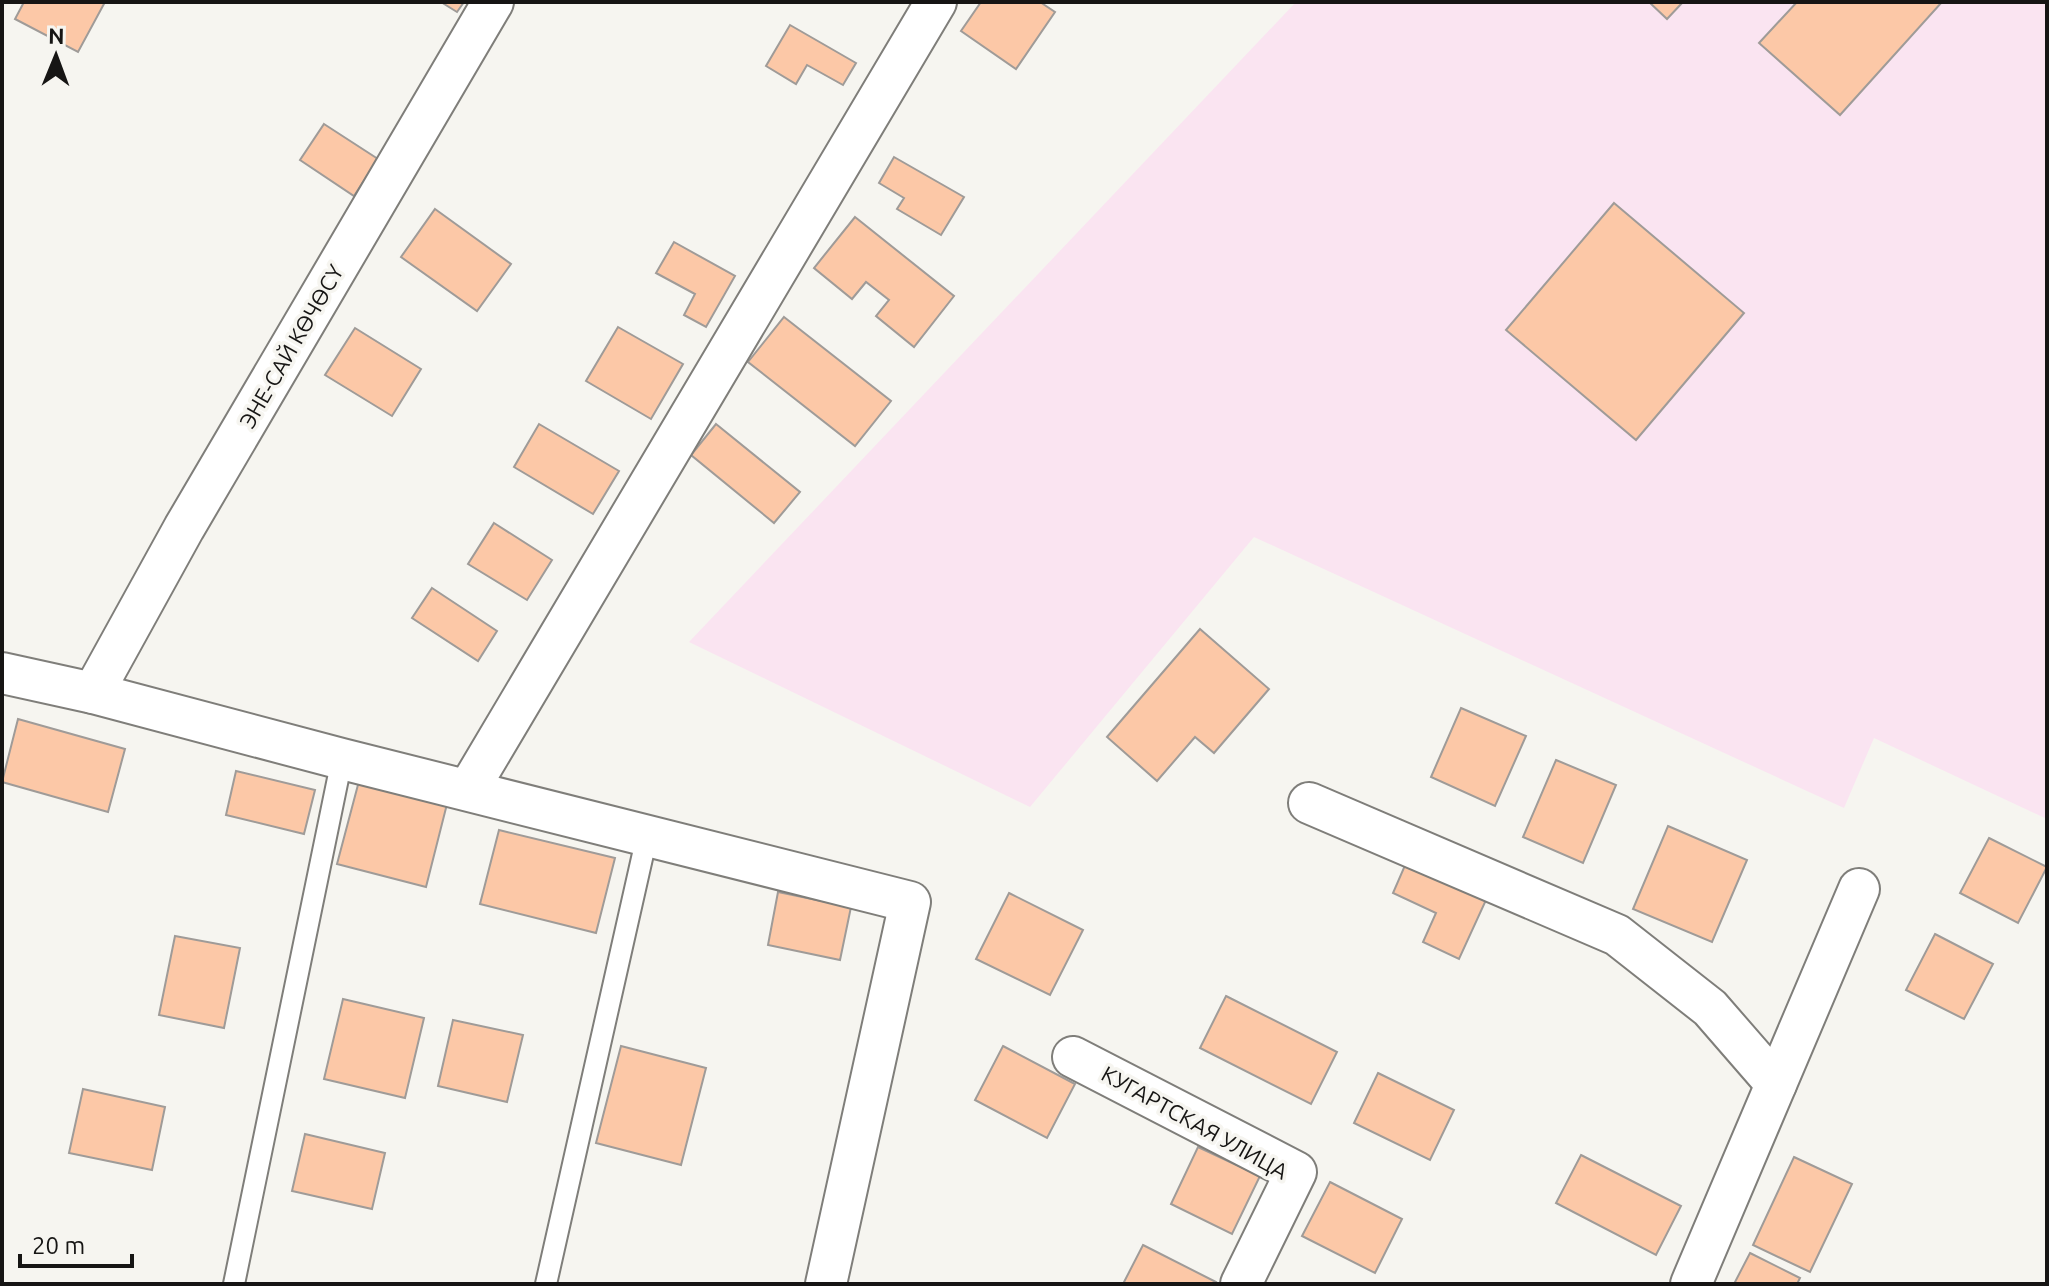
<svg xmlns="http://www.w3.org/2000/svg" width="2049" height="1286" font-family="Ubuntu,sans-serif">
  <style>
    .industrial { fill: #fae4f1 }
    .building { fill: #fcc8a7; stroke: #9f9b98; stroke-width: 2 }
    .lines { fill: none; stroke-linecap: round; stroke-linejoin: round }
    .service-casing { stroke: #7f7e7a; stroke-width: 24 }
    .minor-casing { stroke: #7f7e7a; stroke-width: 44 }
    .service { stroke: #fff; stroke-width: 20 }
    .minor { stroke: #fff; stroke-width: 40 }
    .labels { text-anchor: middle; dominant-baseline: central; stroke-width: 7; stroke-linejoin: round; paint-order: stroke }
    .street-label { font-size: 22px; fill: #161514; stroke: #f6f5f0 }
  </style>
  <rect width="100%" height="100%" fill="#f6f5f0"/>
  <polygon class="industrial" points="1296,2 2047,2 2047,819 1874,738 1844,808 1254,537 1030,807 689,642"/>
  <g class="building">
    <polygon points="24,2 105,2 78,52 15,19"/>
    <polygon points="441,2 464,2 457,12"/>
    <polygon points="981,2 1040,2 1055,12 1016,69 961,31"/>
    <polygon points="1649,2 1683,2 1667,19"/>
    <polygon points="1797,2 1942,2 1840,115 1759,43"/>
    <polygon points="790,25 856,63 843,85 807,65 796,84 766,66"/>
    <polygon points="324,124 378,159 354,196 300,160"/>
    <polygon points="894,157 964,197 941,235 897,209 904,198 879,183"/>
    <polygon points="1614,203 1744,313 1636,440 1506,330"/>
    <polygon points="435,209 511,264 477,311 401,257"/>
    <polygon points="855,217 954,296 914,347 876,316 889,300 866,282 852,299 814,268"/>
    <polygon points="674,242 735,276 706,327 684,315 695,294 656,273"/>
    <polygon points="784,317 891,401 855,446 748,362"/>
    <polygon points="618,327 683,364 651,419 586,381"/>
    <polygon points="355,328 421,369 392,416 325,375"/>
    <polygon points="539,424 619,471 593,514 514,467"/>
    <polygon points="716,424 800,492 774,523 691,455"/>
    <polygon points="494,523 552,560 527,600 468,564"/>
    <polygon points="432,588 497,631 478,661 412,618"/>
    <polygon points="1200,629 1269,689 1214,753 1195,737 1157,781 1107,737"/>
    <polygon points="1461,708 1526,736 1495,806 1431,777"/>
    <polygon points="18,719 125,749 108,812 2,782"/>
    <polygon points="1556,760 1616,785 1583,863 1523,837"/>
    <polygon points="236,771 315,790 304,834 226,815"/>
    <polygon points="359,781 447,804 426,887 337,864"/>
    <polygon points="1668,826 1747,860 1712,942 1633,909"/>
    <polygon points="499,830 615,858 596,933 480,904"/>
    <polygon points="1989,838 2047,867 2018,923 1960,893"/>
    <polygon points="1406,863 1486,900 1459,959 1423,942 1436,913 1393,893"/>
    <polygon points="778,892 851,907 840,960 768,945"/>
    <polygon points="1009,893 1083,930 1050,995 976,959"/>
    <polygon points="1935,934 1993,964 1964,1019 1906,990"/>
    <polygon points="175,936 240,948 224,1028 159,1015"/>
    <polygon points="1226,996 1337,1052 1311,1104 1200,1048"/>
    <polygon points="343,999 424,1018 405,1098 324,1079"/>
    <polygon points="453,1020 523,1035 507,1102 438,1086"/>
    <polygon points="621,1046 706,1068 681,1165 596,1143"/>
    <polygon points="1003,1046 1075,1084 1047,1138 975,1100"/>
    <polygon points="1378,1073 1454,1110 1430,1160 1354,1123"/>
    <polygon points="83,1089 165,1107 152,1170 69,1153"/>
    <polygon points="305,1134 385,1153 372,1209 292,1191"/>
    <polygon points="1198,1147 1260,1176 1232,1234 1171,1204"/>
    <polygon points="1581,1155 1681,1206 1656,1255 1556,1203"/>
    <polygon points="1794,1157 1852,1184 1810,1272 1753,1245"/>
    <polygon points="1330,1182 1402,1219 1375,1273 1302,1236"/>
    <polygon points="1143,1245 1216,1282 1215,1284 1123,1284"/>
    <polygon points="1750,1253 1800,1278 1797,1284 1734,1284"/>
  </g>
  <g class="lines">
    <defs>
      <g id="service">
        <polyline points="234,1284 342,759"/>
        <polyline points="546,1284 647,836"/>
      </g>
      <g id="minor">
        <polyline points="2,673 93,693 342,759 910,902 826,1284"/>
        <polyline points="93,693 184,528 493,2"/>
        <polyline points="468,790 936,2"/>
        <polyline points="1309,803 1617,935 1710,1008 1776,1084"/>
        <polyline points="1073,1057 1296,1172 1241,1284"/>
        <polyline points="1691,1284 1859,889"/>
      </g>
    </defs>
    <use href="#service" class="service-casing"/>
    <use href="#minor" class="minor-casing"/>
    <use href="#service" class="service"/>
    <use href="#minor" class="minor"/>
  </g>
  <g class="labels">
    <g class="street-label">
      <text transform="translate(291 346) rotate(-60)">ЭНЕ-САЙ КӨЧӨСҮ</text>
      <text transform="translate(1195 1122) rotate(29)">КУГАРТСКАЯ УЛИЦА</text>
    </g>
  </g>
  <rect width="2049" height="1286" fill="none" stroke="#161514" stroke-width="8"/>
  <g transform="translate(56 56) rotate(1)" stroke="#f6f5f0" stroke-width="6" paint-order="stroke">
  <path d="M0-6L14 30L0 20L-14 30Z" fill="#161514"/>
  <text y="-12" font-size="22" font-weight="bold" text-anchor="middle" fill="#161514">N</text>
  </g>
  <path d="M20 1254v12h112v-12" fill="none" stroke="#161514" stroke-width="4"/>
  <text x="32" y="1254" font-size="24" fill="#161514" stroke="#f6f5f0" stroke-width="6" paint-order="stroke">20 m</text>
</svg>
